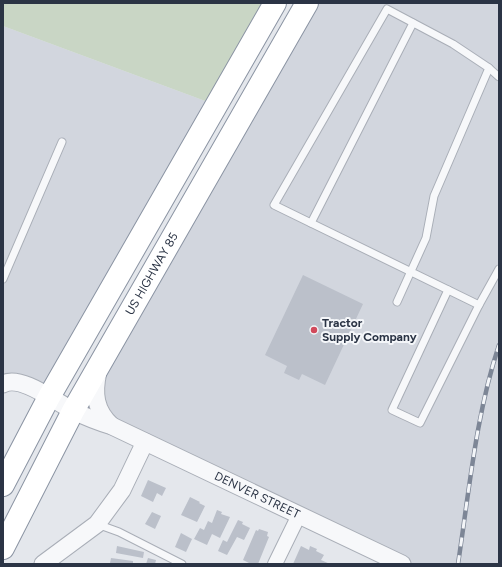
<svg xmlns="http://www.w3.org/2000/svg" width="502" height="567" font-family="Figtree,sans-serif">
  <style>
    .built { fill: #d2d6de }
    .green { fill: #c9d6c5 }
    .building { fill: #bbc0ca }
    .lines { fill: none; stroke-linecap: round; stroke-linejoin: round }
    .service-casing { stroke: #a9aeb7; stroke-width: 9 }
    .minor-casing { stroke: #a9aeb7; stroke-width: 16 }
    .tertiary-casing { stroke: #a9aeb7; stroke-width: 19 }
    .trunk-casing { stroke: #8b94a3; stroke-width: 24 }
    .service { stroke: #f7f8fa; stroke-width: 7 }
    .minor { stroke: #f7f8fa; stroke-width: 14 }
    .tertiary { stroke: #f7f8fa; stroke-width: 17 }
    .trunk { stroke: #fff; stroke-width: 22 }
    .rail-casing { stroke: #7d8696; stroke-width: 4.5 }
    .rail { stroke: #f4f6f9; stroke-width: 3; stroke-dasharray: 9; stroke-linecap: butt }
    .poi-dot { fill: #d1495b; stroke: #f4f6f9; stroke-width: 1.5 }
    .labels { text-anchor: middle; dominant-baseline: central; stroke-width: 4; stroke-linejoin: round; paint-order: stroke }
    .street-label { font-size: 12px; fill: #2b3445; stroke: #f4f6f9 }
    .poi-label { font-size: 12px; font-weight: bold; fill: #2b3445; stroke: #f4f6f9; text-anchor: start }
  </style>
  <rect width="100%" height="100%" fill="#e4e7ec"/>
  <g class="built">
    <polygon points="307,3 499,3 499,564 402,564 112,426 96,399 142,289"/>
    <polygon points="3,26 216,105 49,397 3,384"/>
  </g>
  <polygon class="green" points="3,3 275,3 216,105 3,26"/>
  <g class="building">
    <polygon points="303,275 363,304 325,385 302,374 299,380 284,373 287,366 265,355"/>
    <polygon points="148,480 166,488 162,496 157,493 153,502 141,496"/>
    <polygon points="190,497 200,502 199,503 205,506 197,522 181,515"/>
    <polygon points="217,510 222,512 221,514 230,517 220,538 212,534 207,545 194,539 200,528 204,530 208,521 212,523"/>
    <polygon points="152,512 161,516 155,529 145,524"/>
    <polygon points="238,520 243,522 242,524 250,528 244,540 237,537 227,555 218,551 223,540 227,542"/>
    <polygon points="259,529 268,532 267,536 269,537 258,564 251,564 243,560 256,530 258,531"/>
    <polygon points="181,533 192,539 186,552 175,547"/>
    <polygon points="117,546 144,552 143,558 116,553"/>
    <polygon points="301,546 309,550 310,546 317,549 316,551 324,555 321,560 330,564 293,564"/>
    <polygon points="111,558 133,561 133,564 110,563"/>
    <polygon points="148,558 156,560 155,564 146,564"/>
  </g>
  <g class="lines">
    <defs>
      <g id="service">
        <polyline points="489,68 499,77"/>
        <polyline points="311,223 413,23"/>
        <polyline points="3,279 62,142"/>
        <polyline points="448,290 392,410 420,423 479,305"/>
        <polyline points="397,302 426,238 434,196 489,68 453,44 387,9 274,205 479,305 499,269"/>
        <polyline points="97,524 119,532 182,564"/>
      </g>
      <polyline id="minor" points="275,564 299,515"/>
      <g id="tertiary">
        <path d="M 98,372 C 93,393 95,411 112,426"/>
        <path id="s1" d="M 3,384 C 21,374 57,403 74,411 C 86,417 99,422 112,426 L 402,564"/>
        <polyline points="43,564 97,524 122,490 145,442"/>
      </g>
      <g id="trunk">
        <polyline points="3,485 49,397 275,3"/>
        <path id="s2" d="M 3,548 L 73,411 L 307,3"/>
      </g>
    </defs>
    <use href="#service" class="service-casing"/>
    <use href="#minor" class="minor-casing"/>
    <use href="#tertiary" class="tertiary-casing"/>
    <use href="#trunk" class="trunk-casing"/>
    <use href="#service" class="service"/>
    <use href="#minor" class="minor"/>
    <use href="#tertiary" class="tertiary"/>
    <use href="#trunk" class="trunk"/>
    <defs>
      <path id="rail" d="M 458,564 C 469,492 476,414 499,345"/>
    </defs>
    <use href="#rail" class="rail-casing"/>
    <use href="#rail" class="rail"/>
  </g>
  <circle class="poi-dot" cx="314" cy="330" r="4"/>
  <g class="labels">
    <g class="street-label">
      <text stroke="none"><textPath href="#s2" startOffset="312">US HIGHWAY 85</textPath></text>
      <text stroke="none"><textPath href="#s1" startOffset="280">DENVER STREET</textPath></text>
    </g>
    <g class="poi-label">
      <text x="322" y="323">Tractor<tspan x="322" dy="14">Supply Company</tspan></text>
    </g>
  </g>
  <rect width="502" height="567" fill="none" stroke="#2b3445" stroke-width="8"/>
</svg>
